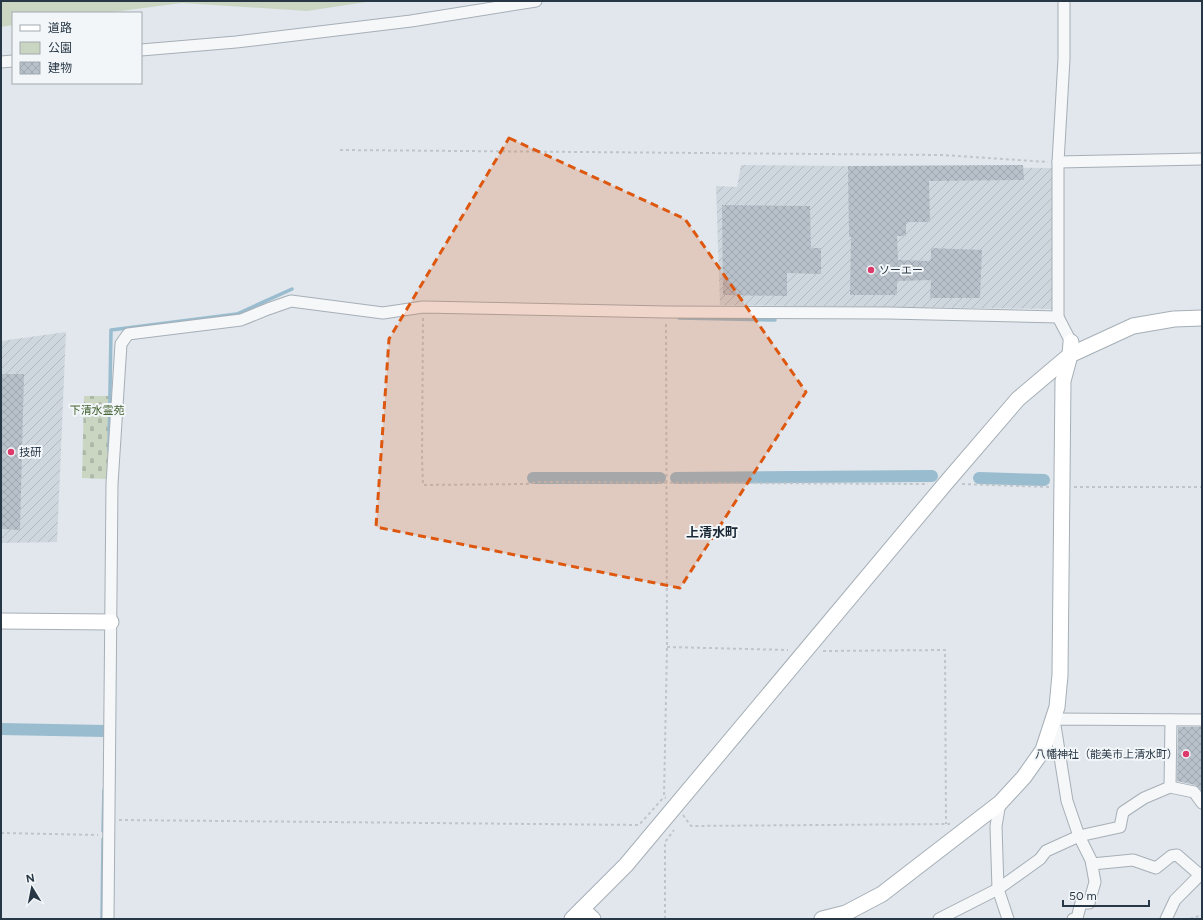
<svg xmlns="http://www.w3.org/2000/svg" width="1203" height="920" font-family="Figtree,'Noto Sans JP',sans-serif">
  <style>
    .industrial { fill: url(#industrial-furrows) }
    .green { fill: #cad6c2 }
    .cemetery { fill: url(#cemetery-stones) }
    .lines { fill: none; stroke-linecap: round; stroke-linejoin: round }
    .stream { stroke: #99bccf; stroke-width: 3.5 }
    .canal { stroke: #99bccf; stroke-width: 12 }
    .building { fill: url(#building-cross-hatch) }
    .street-casing { stroke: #a6afb7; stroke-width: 13 }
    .secondary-casing { stroke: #a6afb7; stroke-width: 17 }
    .path { stroke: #c0c5ca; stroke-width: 2; stroke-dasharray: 3 3; stroke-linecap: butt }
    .street { stroke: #f5f7f9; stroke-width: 11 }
    .secondary { stroke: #fff; stroke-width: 15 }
    .marked { fill: #de570f; fill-opacity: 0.2; stroke: #de570f; stroke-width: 3; stroke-dasharray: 8 5; stroke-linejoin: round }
    .poi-dot { fill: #dd3a6c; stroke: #f2f6f8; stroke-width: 1.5 }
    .labels { text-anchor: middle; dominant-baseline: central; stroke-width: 4; stroke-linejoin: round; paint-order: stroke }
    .poi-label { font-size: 11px; fill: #283745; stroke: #f2f6f8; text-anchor: start }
    .park-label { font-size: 11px; fill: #446333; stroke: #f2f6f8 }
    .quarter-label { font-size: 13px; font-weight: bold; fill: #1a2836; stroke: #f2f6f8 }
  </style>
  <defs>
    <pattern id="industrial-furrows" width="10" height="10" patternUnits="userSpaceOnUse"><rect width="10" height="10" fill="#cfd7de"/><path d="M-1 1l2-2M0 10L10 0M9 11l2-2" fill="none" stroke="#b2b9c0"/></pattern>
    <pattern id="cemetery-stones" width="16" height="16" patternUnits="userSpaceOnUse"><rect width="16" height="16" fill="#cad6c2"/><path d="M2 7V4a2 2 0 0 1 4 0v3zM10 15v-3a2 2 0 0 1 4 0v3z" fill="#aeb8a8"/></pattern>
    <pattern id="building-cross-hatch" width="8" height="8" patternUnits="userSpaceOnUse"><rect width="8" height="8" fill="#b8c1ca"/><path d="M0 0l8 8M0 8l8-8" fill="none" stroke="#9ea6af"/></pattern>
  </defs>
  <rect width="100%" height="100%" fill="#e1e7ec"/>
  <g class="industrial">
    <polygon points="741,165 1053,168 1052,309 720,305 716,186 737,187"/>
    <polygon points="66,332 57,542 1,543 1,341"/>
  </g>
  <polygon class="green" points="1,1 373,1 307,11 182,3 105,13 13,13 13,25 1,27"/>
  <polygon class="cemetery" points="84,396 110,396 107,479 82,478"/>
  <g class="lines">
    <g class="stream">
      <polyline points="679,318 775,320"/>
      <polyline points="109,451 111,330 237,314 292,289"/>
      <polyline points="103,831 104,790"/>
      <polyline points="102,919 103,839"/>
    </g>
    <g class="canal">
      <polyline points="533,478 660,478"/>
      <polyline points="676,478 932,476"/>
      <polyline points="979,478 1044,480"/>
      <polyline points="1,729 105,731"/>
    </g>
  </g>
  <g class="building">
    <polygon points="1023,165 1024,180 929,181 930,222 906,222 906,236 897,236 898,260 931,261 931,248 982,250 980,298 930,298 931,280 897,281 897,295 850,295 851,237 849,237 848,166"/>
    <polygon points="722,205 810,206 811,248 821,248 821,274 787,273 787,296 723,295"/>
    <polygon points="1,374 24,374 20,530 1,529"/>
    <polygon points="1178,727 1202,727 1202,791 1195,785 1177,781"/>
  </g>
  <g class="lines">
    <defs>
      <g id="street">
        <polyline points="1064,1 1064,59 1058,162 1058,317 1071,342"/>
        <polyline points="141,50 236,42 411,21 536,1"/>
        <polyline points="1,62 13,61"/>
        <polyline points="1058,162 1202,159"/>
        <polyline points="1170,787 1194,792 1202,803"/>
        <polyline points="1000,803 996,826 998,889 1008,919"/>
        <polyline points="1092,864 1133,860 1156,868 1171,856 1177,855 1200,875"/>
        <polyline points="108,919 112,484 121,344 128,334 241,320 268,309 291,301 383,313 423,307 666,312 888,313 1058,317"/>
        <polyline points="939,919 998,889 1040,859 1046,851 1079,836 1120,827 1123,812 1144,798 1170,787 1171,720"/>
        <polyline points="1073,919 1077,918 1081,903 1089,903 1095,882 1091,860 1079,836 1067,801 1054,719 1202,720"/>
        <polyline points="1166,919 1175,900 1202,873"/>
      </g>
      <g id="secondary">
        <polyline points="1,621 111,622"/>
        <polyline points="582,909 593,919"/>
        <polyline points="572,919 626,865 945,484 1018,399 1070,355 1133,326 1174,319 1202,318"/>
        <polyline points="822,919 846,913 882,894 1000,803 1024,777 1043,750 1057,707 1060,675 1063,381 1070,355 1071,342"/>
      </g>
    </defs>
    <use href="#street" class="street-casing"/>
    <use href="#secondary" class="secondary-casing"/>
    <g class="path">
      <polyline points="340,150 943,155 1048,162"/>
      <polyline points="423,318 422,456 423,485 526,484 537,482 928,484"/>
      <polyline points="666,324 667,647 664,797 666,798"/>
      <polyline points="962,484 1050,487"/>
      <polyline points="1074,487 1202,487"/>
      <polyline points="667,647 788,650"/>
      <polyline points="823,651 945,650 946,824"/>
      <polyline points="683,815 691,826 950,824"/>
      <polyline points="119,820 639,825 664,797"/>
      <polyline points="1,833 98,835"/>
      <polyline points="665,919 665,842 674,830"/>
      <polyline points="1190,919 1202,915"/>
    </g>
    <use href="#street" class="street"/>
    <use href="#secondary" class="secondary"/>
  </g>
  <path class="marked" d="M 509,138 L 685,219 L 806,392 L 680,588 L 376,527 L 389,339 Z"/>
  <g class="poi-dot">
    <circle cx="871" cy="270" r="4"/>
    <circle cx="11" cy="452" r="4"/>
    <circle cx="1186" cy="754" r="4"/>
  </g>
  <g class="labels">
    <g class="poi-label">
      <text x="879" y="270">ソーエー</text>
      <text x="19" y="452">技研</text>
      <text x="1178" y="754" text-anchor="end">八幡神社（能美市上清水町）</text>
    </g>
    <g class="park-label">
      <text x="97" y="410">下清水霊苑</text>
    </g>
    <g class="quarter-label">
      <text x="712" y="532">上清水町</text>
    </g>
  </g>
  <rect width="1203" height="920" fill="none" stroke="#283745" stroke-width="4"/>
  <rect x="12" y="12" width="130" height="72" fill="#f2f6f8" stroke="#a1aab0"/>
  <rect x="20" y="25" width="20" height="6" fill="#ffffff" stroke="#a1aab0"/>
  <text x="48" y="32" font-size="12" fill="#283745">道路</text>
  <rect x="20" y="42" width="20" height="12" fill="#cad6c2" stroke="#a1aab0"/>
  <text x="48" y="52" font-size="12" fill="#283745">公園</text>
  <rect x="20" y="62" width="20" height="12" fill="url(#building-cross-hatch)" stroke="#a1aab0"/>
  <text x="48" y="72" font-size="12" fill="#283745">建物</text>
  <g transform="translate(32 888) rotate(350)" stroke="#f2f6f8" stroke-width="3" paint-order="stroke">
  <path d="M0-3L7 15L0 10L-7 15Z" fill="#283745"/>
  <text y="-6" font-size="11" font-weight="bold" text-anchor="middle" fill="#283745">N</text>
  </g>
  <path d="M1063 900v6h86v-6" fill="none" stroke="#283745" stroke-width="2"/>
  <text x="1069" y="900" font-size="12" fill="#283745" stroke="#f2f6f8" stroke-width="3" paint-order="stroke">50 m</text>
</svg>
